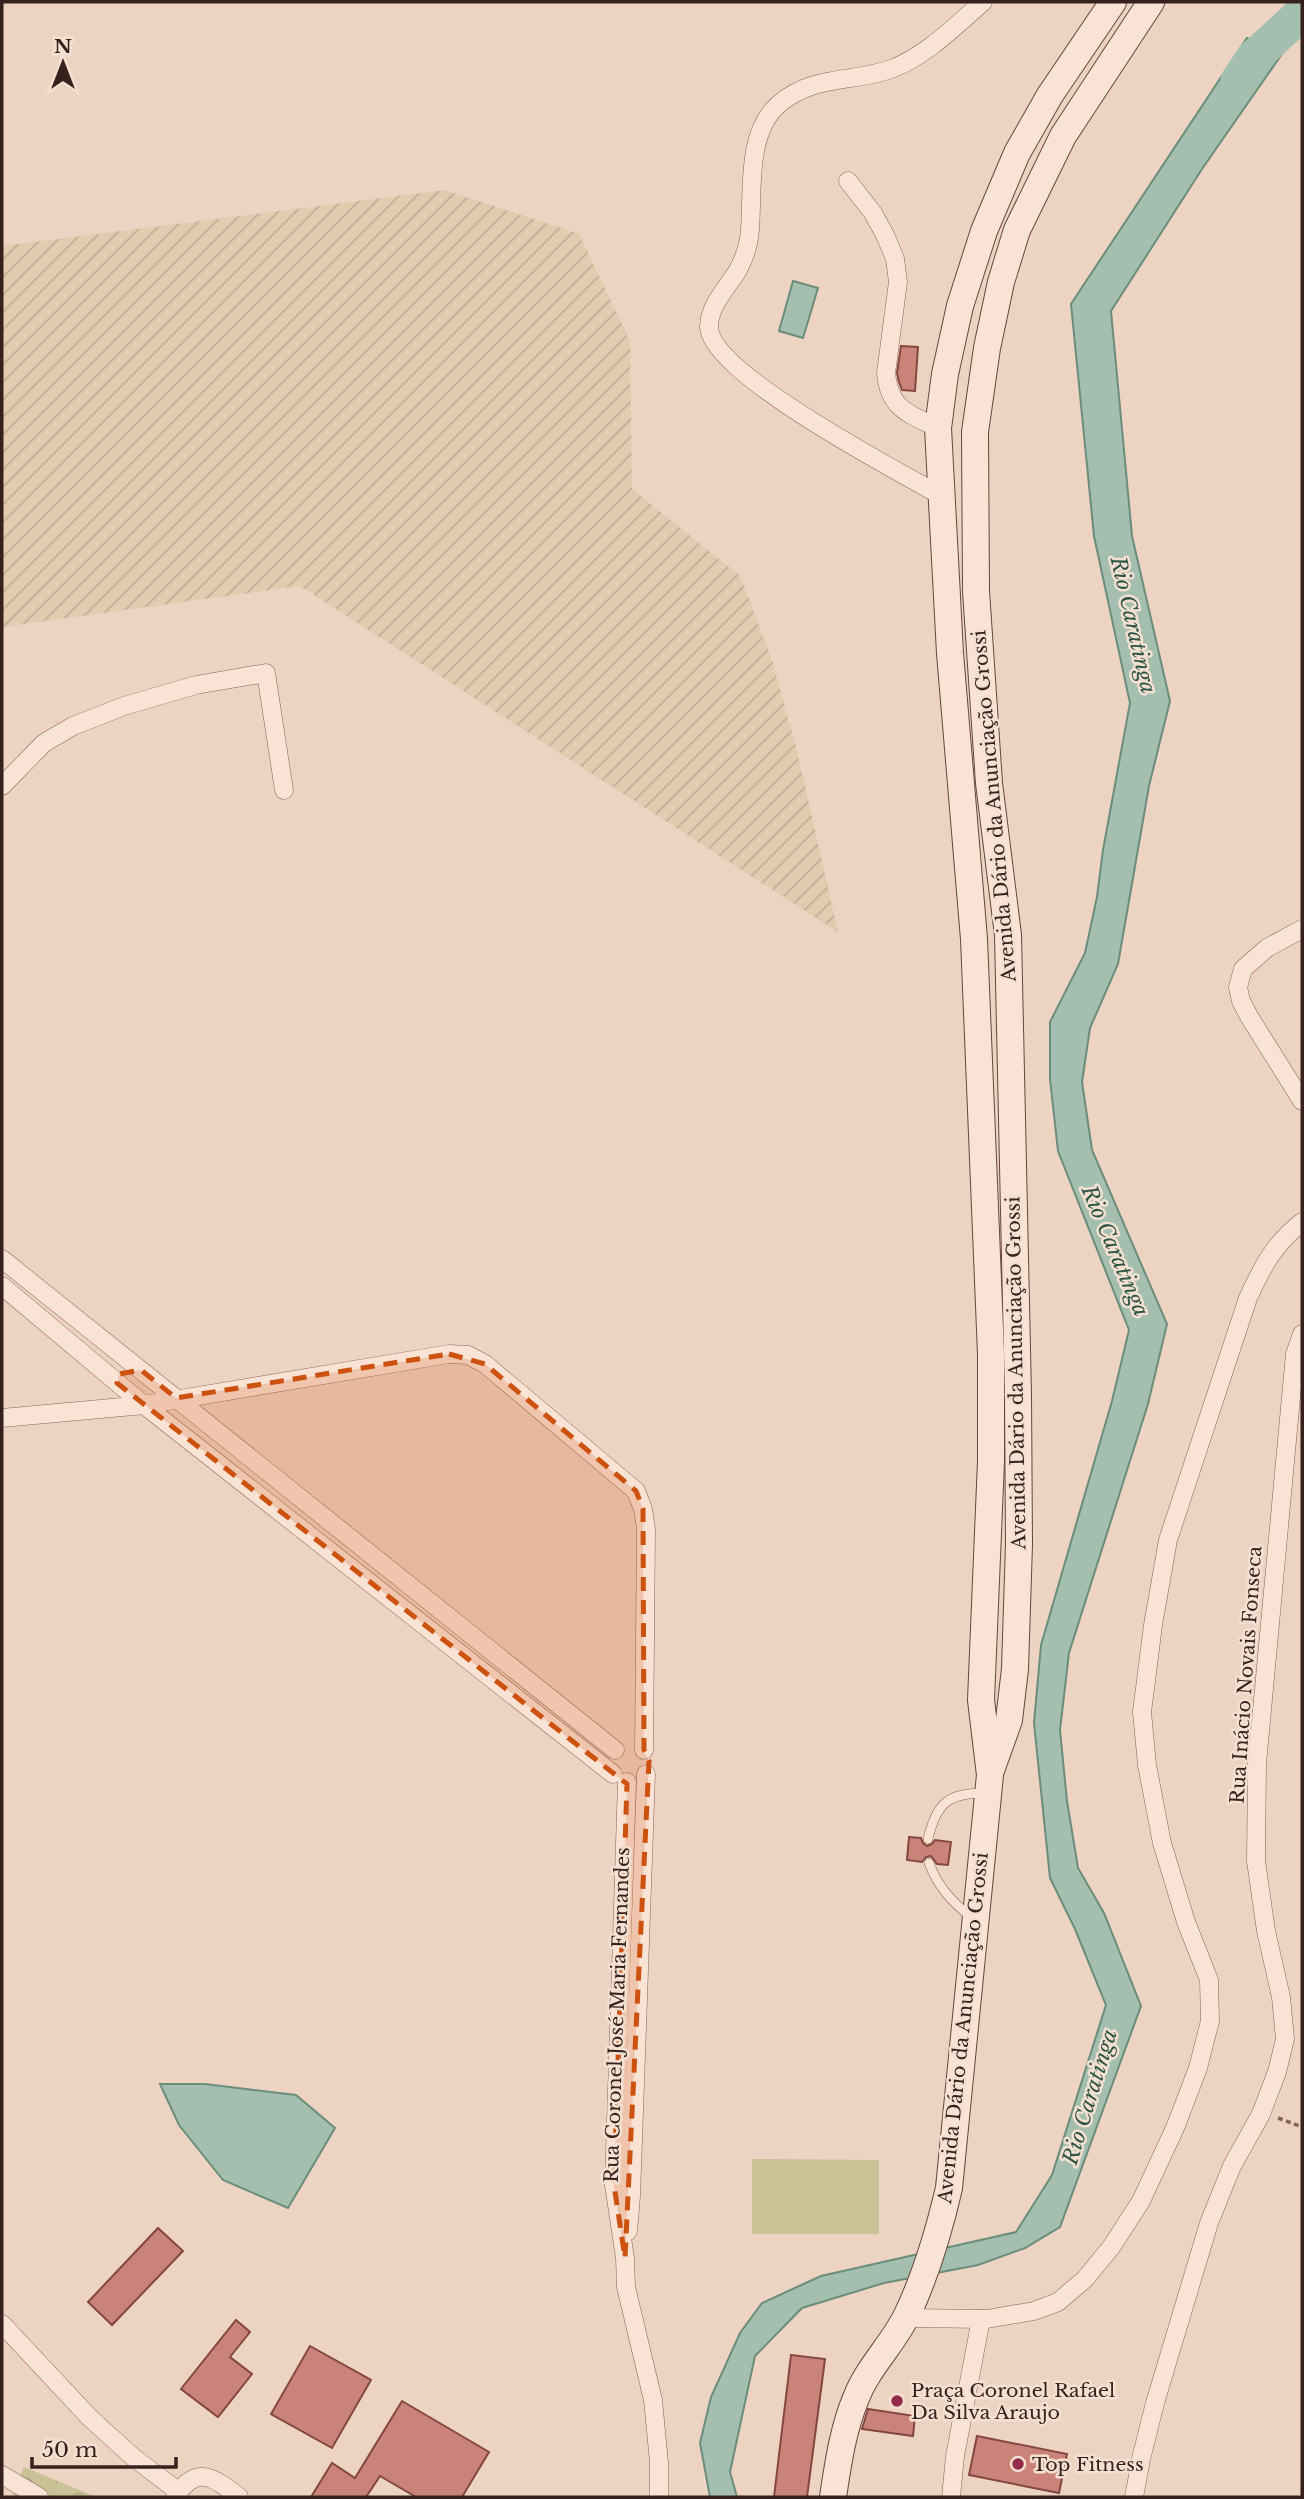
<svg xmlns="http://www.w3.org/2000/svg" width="1304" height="2499" font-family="'Libre Baskerville',serif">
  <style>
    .farmland { fill: url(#farmland-furrows) }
    .forest { fill: url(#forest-crowns) }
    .garden { fill: #cac196 }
    .water { fill: #a4bfaf; stroke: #6b8d7b; stroke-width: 2 }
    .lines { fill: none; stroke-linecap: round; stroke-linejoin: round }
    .river { stroke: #a4bfaf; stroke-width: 35 }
    .building { fill: #ca8378; stroke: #844740; stroke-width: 2 }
    .service-casing { stroke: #86645a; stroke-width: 10 }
    .minor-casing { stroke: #86645a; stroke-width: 19 }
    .secondary-casing { stroke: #67463d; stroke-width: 28 }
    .path { stroke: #86645a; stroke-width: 3.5; stroke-dasharray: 5 3.5; stroke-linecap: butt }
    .service { stroke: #f8e3d5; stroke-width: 9 }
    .minor { stroke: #f8e3d5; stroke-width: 18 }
    .secondary { stroke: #f8e3d5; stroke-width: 26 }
    .marked { fill: #cd510f; fill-opacity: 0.2; stroke: #cd510f; stroke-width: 5; stroke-dasharray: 14 9; stroke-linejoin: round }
    .poi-dot { fill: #932b4a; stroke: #f4e0d1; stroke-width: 2.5 }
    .labels { text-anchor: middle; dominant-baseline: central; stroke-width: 5; stroke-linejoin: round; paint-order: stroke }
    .street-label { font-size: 19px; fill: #36221d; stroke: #f4e0d1 }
    .poi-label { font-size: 19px; fill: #36221d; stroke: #f4e0d1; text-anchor: start }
    .water-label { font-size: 21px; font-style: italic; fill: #2d5547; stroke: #f4e0d1 }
  </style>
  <defs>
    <pattern id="farmland-furrows" width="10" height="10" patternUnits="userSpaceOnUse" patternTransform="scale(1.75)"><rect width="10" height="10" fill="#e2cbaf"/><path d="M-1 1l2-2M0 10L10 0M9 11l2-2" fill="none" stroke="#c2ae96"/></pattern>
    <pattern id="forest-crowns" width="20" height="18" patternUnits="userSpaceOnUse" patternTransform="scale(1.75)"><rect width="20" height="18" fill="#cac196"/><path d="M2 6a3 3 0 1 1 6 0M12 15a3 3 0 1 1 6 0" fill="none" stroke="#aea681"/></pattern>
  </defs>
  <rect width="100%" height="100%" fill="#edd3c2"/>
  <polygon class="farmland" points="445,190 579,234 630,341 632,489 740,576 772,660 797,751 838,932 300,586 2,627 2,246"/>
  <polygon class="forest" points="24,2467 96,2497 12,2497"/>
  <polygon class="garden" points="752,2159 879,2160 879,2234 752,2234"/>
  <g class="water">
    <polygon points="1247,38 1284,51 1202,169 1111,311 1132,536 1170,701 1149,786 1118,964 1090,1028 1082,1082 1092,1150 1167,1324 1148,1404 1069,1653 1060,1730 1067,1801 1078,1868 1104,1913 1141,2006 1060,2227 1025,2248 978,2265 884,2283 802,2308 755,2356 730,2472 737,2497 710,2497 700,2443 711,2397 740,2333 762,2303 821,2276 1016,2232 1052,2175 1106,2005 1075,1929 1050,1878 1034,1723 1041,1645 1112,1401 1129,1330 1058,1151 1050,1079 1050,1022 1085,953 1097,897 1103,850 1130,703 1094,536 1071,304"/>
    <polygon points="793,281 818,288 803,338 779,331"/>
    <polygon points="160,2084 205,2084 296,2095 335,2128 288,2208 223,2180 179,2125"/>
  </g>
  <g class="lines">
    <polyline class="river" points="1238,81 1253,58 1302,13"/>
  </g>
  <g class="building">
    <polygon points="901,346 918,347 915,391 902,390 899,382 897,373"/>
    <polygon points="909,1837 921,1838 923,1843 927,1846 932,1844 935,1840 951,1842 948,1865 937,1864 931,1856 926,1857 922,1862 907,1860"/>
    <polygon points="158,2228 183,2251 112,2325 88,2302"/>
    <polygon points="236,2320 250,2332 230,2357 252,2374 218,2417 181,2389"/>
    <polygon points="310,2346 371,2380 332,2448 271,2414"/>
    <polygon points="791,2355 825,2359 807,2497 774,2497"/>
    <polygon points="402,2401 489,2452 462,2497 416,2497 380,2476 366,2497 311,2497 332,2463 355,2478"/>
    <polygon points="868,2409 915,2416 913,2436 862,2429"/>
    <polygon points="977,2436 1067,2454 1059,2493 969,2475"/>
  </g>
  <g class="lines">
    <defs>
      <g id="service">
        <path d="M 928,1839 C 937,1801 949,1793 987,1793"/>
        <path d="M 929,1863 C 938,1887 952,1902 972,1918"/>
      </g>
      <g id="minor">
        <path d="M 848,181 L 873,213 L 886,237 L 895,259 L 898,282 L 886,373 C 889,409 909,414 938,428"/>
        <path d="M 940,495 C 899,472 708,372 709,326 C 710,304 727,288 738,270 C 745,257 749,244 750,230 C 753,191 746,132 779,104 C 814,74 855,83 894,68 C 928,54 955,26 983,2"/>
        <polyline points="2,786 44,743 73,726 124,706 196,685 266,673 284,790"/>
        <polyline points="1302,929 1267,948 1243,969 1238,987 1241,1001 1250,1018 1302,1101"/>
        <polyline points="2,1259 615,1750"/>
        <polyline points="2,1286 144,1405 613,1774"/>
        <polyline points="2,1418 144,1405 449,1354 468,1355 485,1364 636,1491 643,1509 646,1529 644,1750"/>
        <polyline points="627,1782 614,2185 625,2258 626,2287 653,2400 659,2462 659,2497"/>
        <polyline points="628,2231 631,2196 646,1774"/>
        <path d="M 906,2318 L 987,2319 L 1034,2311 L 1058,2302 L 1085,2279 L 1112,2246 L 1141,2201 L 1175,2128 L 1198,2068 L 1210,2021 L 1209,1980 L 1186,1922 L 1162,1843 L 1147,1765 L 1142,1712 L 1153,1625 L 1168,1540 L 1248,1298 C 1263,1266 1273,1245 1302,1222"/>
        <polyline points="2,2324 90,2418 133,2457 179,2492"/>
        <polyline points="2,2475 39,2497"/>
        <path d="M 175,2497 C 197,2464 213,2477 239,2497"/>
        <polyline points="951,2497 955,2456 981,2319"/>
        <polyline points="1134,2497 1141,2459 1155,2403 1209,2223 1232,2166 1261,2114 1277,2072 1285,2039 1281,1997 1266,1931 1256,1861 1257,1764 1295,1354 1302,1334"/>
      </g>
      <g id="secondary">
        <polyline points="990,1773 1009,1720 1015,1669 1019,1544 1018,1395 1008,935 989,783 976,591 975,432 987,348 1001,282 1017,230 1063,136 1151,2"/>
        <path d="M 833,2497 C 838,2464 843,2429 856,2398 C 868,2367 893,2344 907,2315 C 926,2275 939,2231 949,2188 L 990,1775 L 981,1700 L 991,1461 L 991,1354 L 974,939 L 950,653 L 938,428 L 945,374 L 960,306 L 984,231 L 1017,153 L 1050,95 L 1113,2"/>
      </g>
    </defs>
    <use href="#service" class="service-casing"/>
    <use href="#minor" class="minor-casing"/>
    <use href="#secondary" class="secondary-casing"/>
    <polyline class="path" points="1278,2118 1302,2127"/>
    <use href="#service" class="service"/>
    <use href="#minor" class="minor"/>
    <use href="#secondary" class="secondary"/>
  </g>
  <path class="marked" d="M 449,1354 L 485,1364 L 636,1491 L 643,1509 L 644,1750 L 649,1761 L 625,2258 L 614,2185 L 627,1784 L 117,1383 L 119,1374 L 141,1370 L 176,1398 Z"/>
  <g class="poi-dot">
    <circle cx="897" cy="2401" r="7"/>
    <circle cx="1018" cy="2464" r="7"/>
  </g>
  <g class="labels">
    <g class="street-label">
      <text transform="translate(994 806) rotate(-95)">Avenida Dário da Anunciação Grossi</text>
      <text transform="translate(1016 1373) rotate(-91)">Avenida Dário da Anunciação Grossi</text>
      <text transform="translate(1246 1675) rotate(-86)">Rua Inácio Novais Fonseca</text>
      <text transform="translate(617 2015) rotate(-88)">Rua Coronel José Maria Fernandes</text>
      <text transform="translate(963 2028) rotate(-84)">Avenida Dário da Anunciação Grossi</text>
    </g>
    <g class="poi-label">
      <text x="911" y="2390">Praça Coronel Rafael<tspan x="911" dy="22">Da Silva Araujo</tspan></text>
      <text x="1032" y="2464">Top Fitness</text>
    </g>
    <g class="water-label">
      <text transform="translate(1133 625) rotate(77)">Rio Caratinga</text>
      <text transform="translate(1115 1251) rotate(67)">Rio Caratinga</text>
      <text transform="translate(1090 2097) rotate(-73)">Rio Caratinga</text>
    </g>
  </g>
  <rect width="1304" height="2499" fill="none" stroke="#36221d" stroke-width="7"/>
  <g transform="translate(63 63)" stroke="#f4e0d1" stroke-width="5" paint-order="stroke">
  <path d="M0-5L12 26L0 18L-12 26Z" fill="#36221d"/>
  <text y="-10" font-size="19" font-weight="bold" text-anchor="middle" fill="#36221d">N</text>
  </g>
  <path d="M32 2457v10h144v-10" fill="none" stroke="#36221d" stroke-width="3.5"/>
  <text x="42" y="2457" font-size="21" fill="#36221d" stroke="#f4e0d1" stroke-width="5" paint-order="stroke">50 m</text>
</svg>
